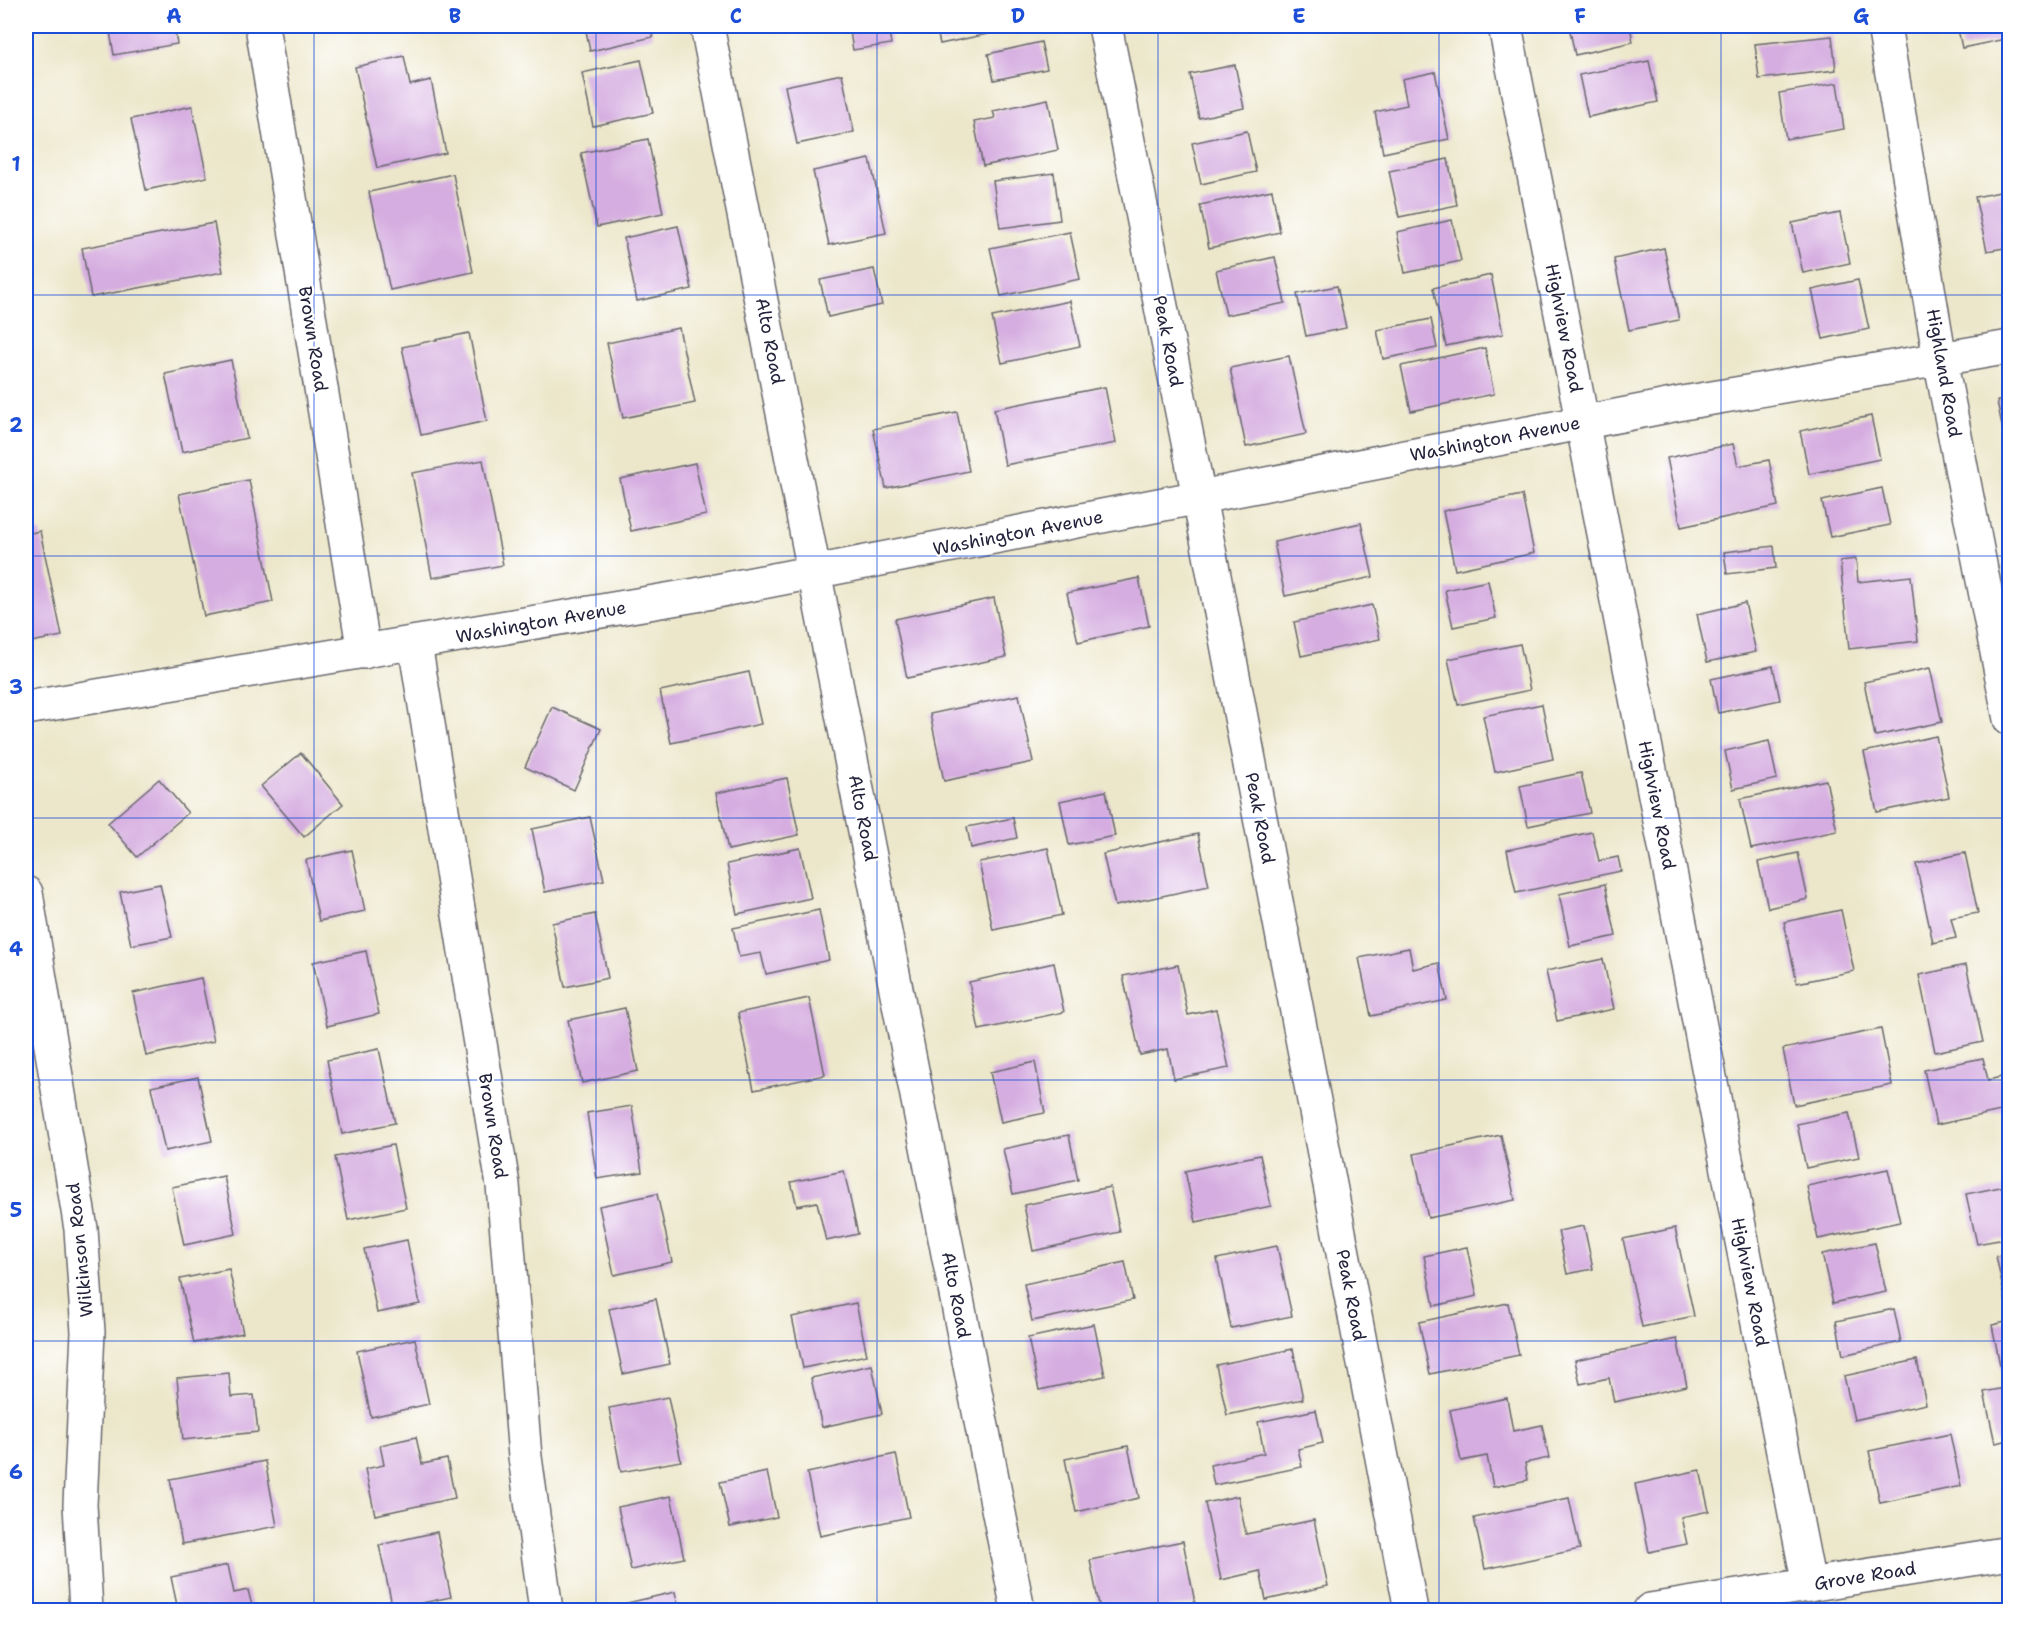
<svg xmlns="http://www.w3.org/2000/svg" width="2035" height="1636" font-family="'Shantell Sans',sans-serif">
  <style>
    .building { fill: #d5ade0 }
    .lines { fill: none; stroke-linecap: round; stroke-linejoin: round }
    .minor-casing { stroke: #69676d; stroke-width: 36 }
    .minor { stroke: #fff; stroke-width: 33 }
    .grid { fill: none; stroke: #1d4ed8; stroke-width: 1.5; stroke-opacity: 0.55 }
    .labels { text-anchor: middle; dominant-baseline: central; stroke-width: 4.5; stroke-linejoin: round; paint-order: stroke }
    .street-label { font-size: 18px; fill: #22223b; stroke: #fff }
    .neatline { fill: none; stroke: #1d4ed8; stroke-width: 2 }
    .grid-label { font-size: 20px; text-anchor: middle; font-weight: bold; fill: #1d4ed8 }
  </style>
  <rect width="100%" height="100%" fill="#fff"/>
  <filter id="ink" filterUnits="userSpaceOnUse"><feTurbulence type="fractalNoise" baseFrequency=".0167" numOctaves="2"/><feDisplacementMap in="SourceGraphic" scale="12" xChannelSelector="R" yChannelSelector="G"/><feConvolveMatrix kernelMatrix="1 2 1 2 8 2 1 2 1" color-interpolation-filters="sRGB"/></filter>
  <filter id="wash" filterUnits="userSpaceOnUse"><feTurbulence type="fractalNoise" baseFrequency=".008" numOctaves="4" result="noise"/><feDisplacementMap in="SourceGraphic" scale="24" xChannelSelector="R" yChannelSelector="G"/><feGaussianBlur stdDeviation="1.35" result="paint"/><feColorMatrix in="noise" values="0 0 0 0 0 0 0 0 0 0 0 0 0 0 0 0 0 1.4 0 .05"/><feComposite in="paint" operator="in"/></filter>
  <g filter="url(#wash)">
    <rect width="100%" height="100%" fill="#ece7ca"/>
    <g id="blocks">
      <g class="building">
        <polygon points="109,26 174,26 177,44 114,55"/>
        <polygon points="585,26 650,26 653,37 590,51"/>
        <polygon points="849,26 888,26 891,44 853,50"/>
        <polygon points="936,26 1021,26 1021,27 940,44"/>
        <polygon points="1569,26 1630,26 1633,42 1575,55"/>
        <polygon points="1973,26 2010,26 2010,38 1962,48 1958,29"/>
        <polygon points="1832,36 1836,70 1759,79 1755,44"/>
        <polygon points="1041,42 1047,69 994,80 988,54"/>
        <polygon points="404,56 410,85 431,80 446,153 377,168 355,67"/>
        <polygon points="641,60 653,113 593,126 582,73"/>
        <polygon points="1649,61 1658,102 1588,117 1579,75"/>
        <polygon points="1235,65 1244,108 1199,118 1190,74"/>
        <polygon points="1435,72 1449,139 1383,153 1375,112 1407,105 1402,79"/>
        <polygon points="842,74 854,132 797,144 785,86"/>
        <polygon points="1837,83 1844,129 1786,139 1779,93"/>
        <polygon points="1048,99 1058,150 983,166 974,122 995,118 993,111"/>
        <polygon points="192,106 207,177 146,190 131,119"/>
        <polygon points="1247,131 1256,172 1201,184 1192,143"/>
        <polygon points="648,139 663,213 597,227 581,153"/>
        <polygon points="870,159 886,233 829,245 813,171"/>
        <polygon points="1448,159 1457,205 1399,217 1389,171"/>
        <polygon points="1054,173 1060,220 1000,228 993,181"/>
        <polygon points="453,174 473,272 390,290 369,192"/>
        <polygon points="1272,190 1280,232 1209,248 1200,205"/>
        <polygon points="2010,190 2010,247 1987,251 1975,197"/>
        <polygon points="1840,213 1850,263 1803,273 1792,223"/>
        <polygon points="1452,220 1461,261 1405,273 1397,232"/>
        <polygon points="214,223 223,272 91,297 82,248"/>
        <polygon points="678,226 692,289 637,301 624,238"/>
        <polygon points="1070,232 1080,279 1001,296 990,248"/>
        <polygon points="1664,248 1679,320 1629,330 1614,259"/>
        <polygon points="1275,257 1285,303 1226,315 1216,270"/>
        <polygon points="874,269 882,305 828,317 820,280"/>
        <polygon points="1491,275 1503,334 1446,346 1433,288"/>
        <polygon points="1858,280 1869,329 1823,339 1812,290"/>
        <polygon points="1337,286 1346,328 1306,336 1297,294"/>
        <polygon points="1070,301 1080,346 1002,363 992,317"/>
        <polygon points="1431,319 1437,348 1383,359 1377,330"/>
        <polygon points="679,328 695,403 623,418 607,343"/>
        <polygon points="469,333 487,421 421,435 402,347"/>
        <polygon points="1485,348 1494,394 1411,411 1401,366"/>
        <polygon points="1289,356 1306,434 1246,447 1230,368"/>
        <polygon points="231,360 247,438 182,452 165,374"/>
        <polygon points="1105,387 1116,443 1005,465 994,409"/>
        <polygon points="2010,399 2010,455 2008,455 1997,401"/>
        <polygon points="957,412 969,471 886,488 873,429"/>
        <polygon points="1871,416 1880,459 1809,474 1800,431"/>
        <polygon points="1733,444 1738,466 1769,460 1778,506 1681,527 1667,458"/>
        <polygon points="483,460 503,565 432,578 412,473"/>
        <polygon points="695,463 706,515 631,531 620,479"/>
        <polygon points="249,480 273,602 204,616 179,494"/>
        <polygon points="1882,488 1890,525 1830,537 1822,501"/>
        <polygon points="1522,495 1534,553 1455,570 1443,511"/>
        <polygon points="1361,523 1373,577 1285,596 1274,542"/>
        <polygon points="40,531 62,636 26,643 26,534"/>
        <polygon points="1774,546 1776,568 1727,574 1724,552"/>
        <polygon points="1856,559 1858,582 1911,576 1918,641 1849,649 1840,561"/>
        <polygon points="1139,578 1149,626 1078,642 1067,593"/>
        <polygon points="1488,581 1496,618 1453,627 1445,590"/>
        <polygon points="994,598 1006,657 907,678 895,619"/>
        <polygon points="1745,603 1756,652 1707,662 1697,614"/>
        <polygon points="1372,605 1380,639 1301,656 1294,622"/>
        <polygon points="1520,644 1530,690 1458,705 1448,659"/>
        <polygon points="1773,666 1780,700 1718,713 1711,679"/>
        <polygon points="1930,668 1942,722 1875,736 1864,682"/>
        <polygon points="749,672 761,724 671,743 660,691"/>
        <polygon points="1019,695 1033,762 944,781 930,714"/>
        <polygon points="1542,704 1553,759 1495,772 1483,716"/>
        <polygon points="552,707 601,729 574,790 525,767"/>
        <polygon points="1936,736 1949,797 1877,812 1864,752"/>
        <polygon points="1769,741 1777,779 1733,789 1725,751"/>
        <polygon points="301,753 343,804 304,837 261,786"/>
        <polygon points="1581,773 1590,813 1528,826 1520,786"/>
        <polygon points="787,778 799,835 728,850 716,793"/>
        <polygon points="159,779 188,813 137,857 108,823"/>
        <polygon points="1826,780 1837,831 1751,849 1740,799"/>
        <polygon points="1106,791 1115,836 1069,845 1060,801"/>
        <polygon points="590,817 604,880 545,892 532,829"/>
        <polygon points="1013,818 1017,838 971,848 967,827"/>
        <polygon points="1592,832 1599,861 1618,857 1621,871 1516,893 1507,850"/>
        <polygon points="1198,834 1209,886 1115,906 1103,854"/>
        <polygon points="800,848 811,898 737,914 727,864"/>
        <polygon points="1048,848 1062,915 993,930 979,862"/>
        <polygon points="352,850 365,911 319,921 306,860"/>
        <polygon points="1798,853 1808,899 1768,908 1758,862"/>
        <polygon points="1965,853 1978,913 1951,918 1956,938 1933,943 1916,864"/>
        <polygon points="160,884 172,937 131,945 120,892"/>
        <polygon points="1605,884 1616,936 1570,946 1559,894"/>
        <polygon points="819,910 829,960 766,974 761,953 739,957 733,928"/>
        <polygon points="1841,910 1854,971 1797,983 1784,922"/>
        <polygon points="595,914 608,978 565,987 552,923"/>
        <polygon points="1409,948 1413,969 1439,963 1447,1000 1371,1016 1359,958"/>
        <polygon points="366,951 379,1014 327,1026 313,962"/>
        <polygon points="1603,959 1614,1009 1557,1021 1546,971"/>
        <polygon points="1054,963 1064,1012 979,1030 969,982"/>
        <polygon points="1178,965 1188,1015 1216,1009 1229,1068 1174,1079 1168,1049 1140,1055 1123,976"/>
        <polygon points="1966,965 1983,1042 1935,1052 1919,975"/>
        <polygon points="201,978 214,1041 146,1056 133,993"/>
        <polygon points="809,998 825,1075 754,1090 738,1013"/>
        <polygon points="625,1008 638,1071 582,1083 568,1020"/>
        <polygon points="1881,1029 1892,1085 1794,1105 1783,1049"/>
        <polygon points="379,1049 395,1123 342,1134 327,1060"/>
        <polygon points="1983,1058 1988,1080 2010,1075 2010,1109 1936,1125 1924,1070"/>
        <polygon points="1035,1062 1045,1113 1001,1122 990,1072"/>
        <polygon points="198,1077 212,1141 165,1151 151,1087"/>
        <polygon points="632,1106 642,1172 597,1179 587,1113"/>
        <polygon points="1849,1113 1859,1157 1806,1168 1797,1124"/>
        <polygon points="1069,1135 1078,1180 1013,1194 1003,1149"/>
        <polygon points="1501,1135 1515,1200 1428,1218 1414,1154"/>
        <polygon points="393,1145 406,1208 348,1220 335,1157"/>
        <polygon points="1260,1155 1271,1206 1196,1222 1185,1171"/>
        <polygon points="1888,1169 1900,1222 1818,1239 1807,1186"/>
        <polygon points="844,1171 858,1234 826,1241 817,1202 797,1206 791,1182"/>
        <polygon points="224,1176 236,1234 184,1245 172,1187"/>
        <polygon points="2010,1185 2010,1238 1977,1244 1966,1194"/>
        <polygon points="1110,1187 1120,1232 1033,1251 1024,1205"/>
        <polygon points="657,1194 672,1262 614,1275 599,1206"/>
        <polygon points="1584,1226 1593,1269 1567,1274 1558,1231"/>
        <polygon points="1675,1228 1694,1316 1642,1327 1623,1239"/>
        <polygon points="407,1240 420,1304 377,1313 364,1249"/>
        <polygon points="1875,1243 1886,1292 1833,1303 1822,1254"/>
        <polygon points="1277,1246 1292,1316 1231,1328 1217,1259"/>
        <polygon points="1467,1247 1477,1296 1434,1306 1424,1256"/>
        <polygon points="2010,1253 2010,1308 2007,1308 1996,1256"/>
        <polygon points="1125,1262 1133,1300 1032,1321 1024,1284"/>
        <polygon points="229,1269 243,1333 194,1343 180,1279"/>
        <polygon points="656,1299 670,1364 623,1374 609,1309"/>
        <polygon points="856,1303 867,1355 803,1368 792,1317"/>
        <polygon points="1508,1303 1519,1355 1430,1374 1419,1322"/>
        <polygon points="1894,1309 1901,1342 1843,1355 1836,1321"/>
        <polygon points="2010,1321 2010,1373 2002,1375 1992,1325"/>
        <polygon points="1094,1324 1105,1376 1039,1390 1028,1338"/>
        <polygon points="415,1339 429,1404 371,1417 357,1351"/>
        <polygon points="1677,1339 1687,1386 1614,1402 1609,1378 1580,1384 1575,1360"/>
        <polygon points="1293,1349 1303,1399 1227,1415 1216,1365"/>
        <polygon points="1917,1360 1926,1404 1854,1420 1844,1376"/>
        <polygon points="872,1365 882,1414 822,1427 811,1378"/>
        <polygon points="229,1373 231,1397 254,1395 258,1432 183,1440 177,1378"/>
        <polygon points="2010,1387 2010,1440 1995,1443 1984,1392"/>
        <polygon points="668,1397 681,1461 621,1472 609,1408"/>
        <polygon points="1507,1398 1513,1431 1542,1425 1549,1458 1525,1463 1528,1480 1493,1487 1487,1456 1461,1461 1450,1410"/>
        <polygon points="1316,1410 1323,1443 1298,1449 1302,1467 1214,1485 1210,1465 1264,1453 1258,1422"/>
        <polygon points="1950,1434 1961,1486 1880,1503 1869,1451"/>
        <polygon points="416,1437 422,1464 447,1459 455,1498 375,1515 365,1469 384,1465 380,1445"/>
        <polygon points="1128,1446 1139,1498 1076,1512 1065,1459"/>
        <polygon points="896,1454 909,1517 820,1536 807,1473"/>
        <polygon points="265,1461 277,1526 182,1544 170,1479"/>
        <polygon points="1700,1470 1709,1511 1681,1517 1687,1544 1649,1552 1635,1484"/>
        <polygon points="767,1472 777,1517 730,1527 720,1482"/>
        <polygon points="671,1496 684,1558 631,1570 618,1507"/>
        <polygon points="1238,1496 1246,1534 1314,1520 1328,1586 1266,1600 1260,1571 1221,1580 1205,1503"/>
        <polygon points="1569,1498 1580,1549 1485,1569 1474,1518"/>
        <polygon points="437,1532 451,1597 393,1609 379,1545"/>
        <polygon points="1183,1541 1195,1603 1156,1610 1100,1610 1090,1560"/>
        <polygon points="228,1565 234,1593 248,1590 253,1610 178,1610 171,1577"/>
        <polygon points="675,1592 679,1610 628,1610 627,1603"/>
      </g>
    </g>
  </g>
  <g filter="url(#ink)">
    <use href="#blocks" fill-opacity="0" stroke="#69676d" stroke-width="1.5"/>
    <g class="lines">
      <defs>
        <g id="minor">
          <polyline points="262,26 364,652"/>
          <polyline points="707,26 1018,1610"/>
          <polyline points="1105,26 1199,497 1411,1610"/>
          <polyline points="1505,26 1809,1585"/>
          <polyline points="1884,26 1940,359 2010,719"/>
          <polyline points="415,644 503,1185 525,1457 546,1610"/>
          <polyline points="26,708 696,595 1683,403 2010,347"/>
          <polyline points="26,893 81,1229 88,1332 80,1505 86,1610"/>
          <polyline points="1650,1610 2010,1553"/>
        </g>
      </defs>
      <use href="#minor" class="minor-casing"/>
      <use href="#minor" class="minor"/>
    </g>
  </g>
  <path class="grid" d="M 314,26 L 314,1610M 596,26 L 596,1610M 877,26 L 877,1610M 1158,26 L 1158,1610M 1439,26 L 1439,1610M 1721,26 L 1721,1610M 26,295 L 2010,295M 26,556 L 2010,556M 26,818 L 2010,818M 26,1080 L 2010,1080M 26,1341 L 2010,1341"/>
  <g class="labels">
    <g class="street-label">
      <text transform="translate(1564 328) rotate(79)">Highview Road</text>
      <text transform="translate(313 339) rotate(81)">Brown Road</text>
      <text transform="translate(770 341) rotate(79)">Alto Road</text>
      <text transform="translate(1168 341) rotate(79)">Peak Road</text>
      <text transform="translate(1944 373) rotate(80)">Highland Road</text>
      <text transform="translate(1495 439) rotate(-11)">Washington Avenue</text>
      <text transform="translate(1018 533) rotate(-11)">Washington Avenue</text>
      <text transform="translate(541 622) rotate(-10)">Washington Avenue</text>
      <text transform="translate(1657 805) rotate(79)">Highview Road</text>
      <text transform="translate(863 818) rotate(79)">Alto Road</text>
      <text transform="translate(1260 818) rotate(79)">Peak Road</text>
      <text transform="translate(493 1126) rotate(81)">Brown Road</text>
      <text transform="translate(80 1250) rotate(-96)">Wilkinson Road</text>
      <text transform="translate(1750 1282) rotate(79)">Highview Road</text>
      <text transform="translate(956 1295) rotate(79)">Alto Road</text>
      <text transform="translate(1351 1295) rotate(79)">Peak Road</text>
      <text transform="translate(1865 1576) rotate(-9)">Grove Road</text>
    </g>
  </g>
  <rect width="2035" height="1636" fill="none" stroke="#fff" stroke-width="66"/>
  <rect x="33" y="33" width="1969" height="1570" class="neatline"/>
  <g class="grid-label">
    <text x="174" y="23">A</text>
    <text x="455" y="23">B</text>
    <text x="736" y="23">C</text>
    <text x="1018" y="23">D</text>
    <text x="1299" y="23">E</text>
    <text x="1580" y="23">F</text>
    <text x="1861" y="23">G</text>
    <text x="16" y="171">1</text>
    <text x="16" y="432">2</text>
    <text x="16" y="694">3</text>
    <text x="16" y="956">4</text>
    <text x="16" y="1217">5</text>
    <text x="16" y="1479">6</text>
  </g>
</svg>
